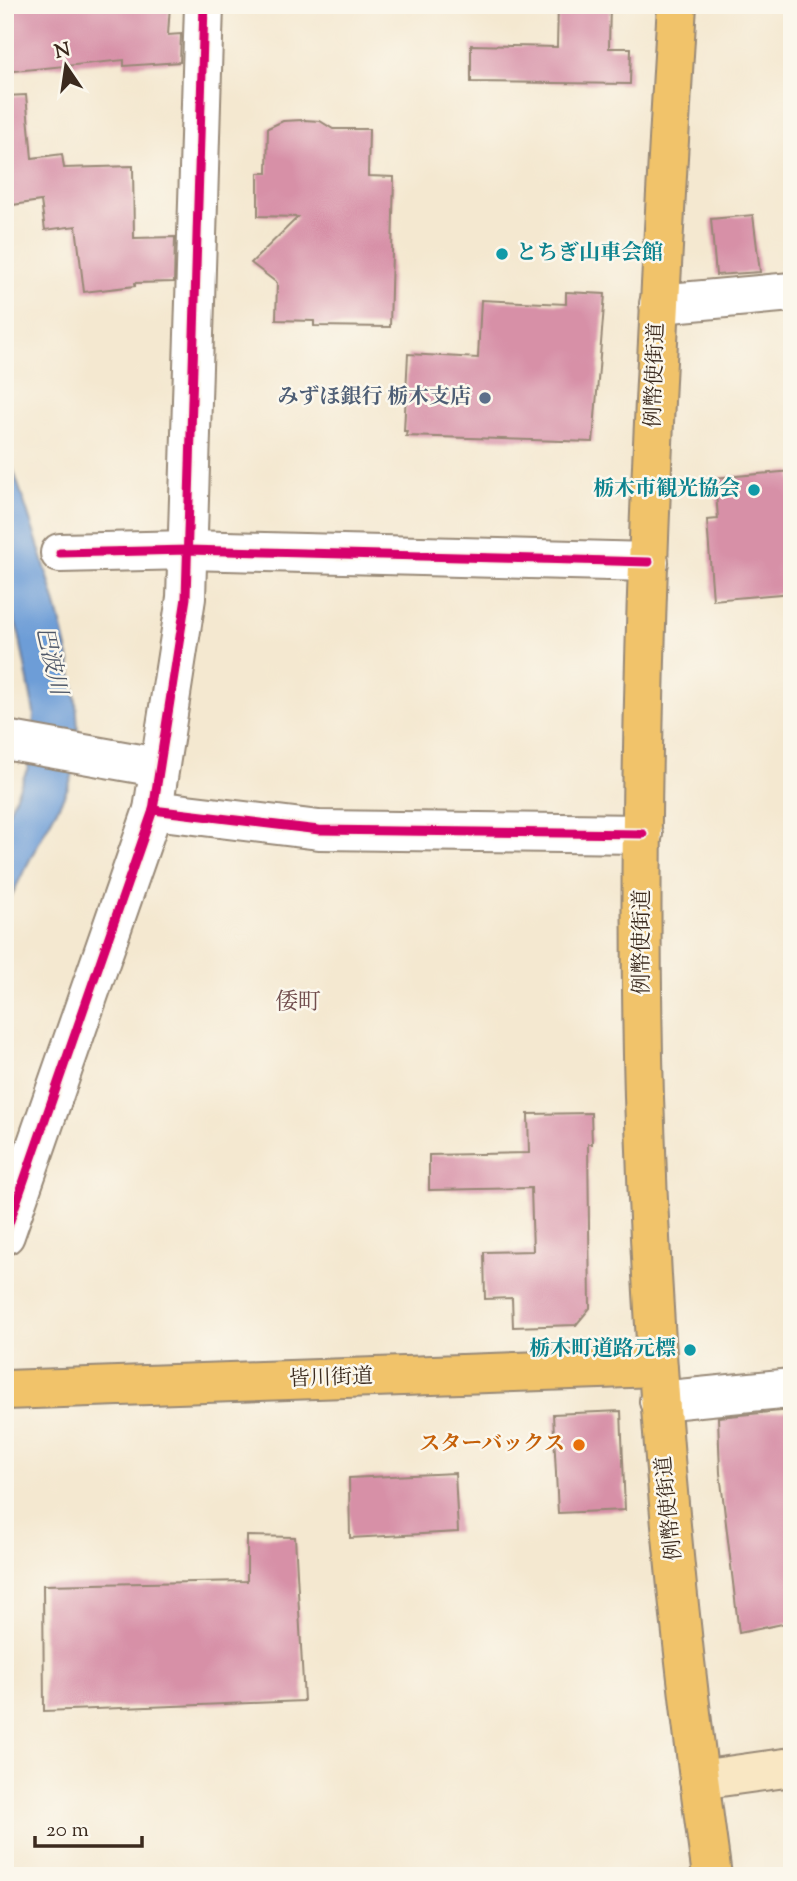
<svg xmlns="http://www.w3.org/2000/svg" width="797" height="1881" font-family="'Sorts Mill Goudy','Noto Serif JP',serif">
  <style>
    .water { fill: #6d9dd7; stroke: #54647a; stroke-width: 2 }
    .building { fill: #d790a7 }
    .lines { fill: none; stroke-linecap: round; stroke-linejoin: round }
    .street-casing { stroke: #988977; stroke-width: 42 }
    .secondary-casing { stroke: #988977; stroke-width: 42 }
    .primary-casing { stroke: #988977; stroke-width: 42 }
    .street { stroke: #fff; stroke-width: 38 }
    .secondary { stroke: #f9e7c3; stroke-width: 38 }
    .primary { stroke: #f1c36a; stroke-width: 38 }
    .cycleway-casing { stroke: #fbf7ec; stroke-width: 13 }
    .cycleway { stroke: #d6006c; stroke-width: 9 }
    .culture-dot { fill: #0f9aa8; stroke: #fbf7ec; stroke-width: 2.5 }
    .service-dot { fill: #5c6f8a; stroke: #fbf7ec; stroke-width: 2.5 }
    .food-dot { fill: #e8710a; stroke: #fbf7ec; stroke-width: 2.5 }
    .labels { text-anchor: middle; dominant-baseline: central; stroke-width: 5; stroke-linejoin: round; paint-order: stroke }
    .culture-label { font-size: 21px; font-weight: bold; fill: #0d838f; stroke: #fbf7ec; text-anchor: end }
    .street-label { font-size: 21px; fill: #3b2a1e; stroke: #fbf7ec }
    .service-label { font-size: 21px; font-weight: bold; fill: #4e5e75; stroke: #fbf7ec; text-anchor: end }
    .food-label { font-size: 21px; font-weight: bold; fill: #c56008; stroke: #fbf7ec; text-anchor: end }
    .water-label { font-size: 23px; font-style: italic; fill: #4f5868; stroke: #fbf7ec }
    .neighbourhood-label { font-size: 23px; fill: #724e4e; stroke: #fbf7ec }
  </style>
  <rect width="100%" height="100%" fill="#fbf7ec"/>
  <filter id="ink" filterUnits="userSpaceOnUse"><feTurbulence type="fractalNoise" baseFrequency=".0143" numOctaves="2"/><feDisplacementMap in="SourceGraphic" scale="14" xChannelSelector="R" yChannelSelector="G"/><feConvolveMatrix kernelMatrix="1 2 1 2 8 2 1 2 1" color-interpolation-filters="sRGB"/></filter>
  <filter id="wash" filterUnits="userSpaceOnUse"><feTurbulence type="fractalNoise" baseFrequency=".00686" numOctaves="4" result="noise"/><feDisplacementMap in="SourceGraphic" scale="28" xChannelSelector="R" yChannelSelector="G"/><feGaussianBlur stdDeviation="1.57" result="paint"/><feColorMatrix in="noise" values="0 0 0 0 0 0 0 0 0 0 0 0 0 0 0 0 0 1.4 0 .05"/><feComposite in="paint" operator="in"/></filter>
  <g filter="url(#wash)">
    <rect width="100%" height="100%" fill="#f4e8d0"/>
    <path class="water" d="M 5,445 C 31,525 94,689 74,770 C 68,793 53,815 42,837 C 29,860 18,884 5,908 L 5,820 L 27,770 L 32,750 L 34,713 L 19,634 L 5,592 Z"/>
    <g id="blocks">
      <g class="building">
        <polygon points="5,5 170,5 168,35 181,34 180,62 124,66 124,60 5,72"/>
        <polygon points="558,5 610,5 609,48 631,48 630,84 471,82 471,45 557,47"/>
        <polygon points="26,95 32,158 62,154 64,168 133,166 134,238 175,237 174,282 135,283 135,286 84,292 76,226 45,230 41,201 5,206 5,96"/>
        <polygon points="303,120 320,121 333,129 369,129 368,176 394,177 390,327 314,326 314,321 276,320 277,283 251,263 298,217 258,216 258,173 267,173 268,128 283,121"/>
        <polygon points="753,215 760,272 716,275 711,219"/>
        <polygon points="566,292 605,294 593,442 406,436 407,431 404,431 408,354 478,358 481,300 566,304"/>
        <polygon points="792,471 792,593 713,600 707,520 718,519 715,478"/>
        <polygon points="591,1113 592,1144 588,1144 590,1308 576,1325 513,1327 512,1298 485,1299 484,1252 533,1251 531,1188 429,1190 429,1155 529,1153 528,1114"/>
        <polygon points="792,1410 792,1622 739,1633 720,1473 718,1417"/>
        <polygon points="621,1411 625,1510 558,1513 553,1414"/>
        <polygon points="455,1473 458,1532 350,1538 349,1478"/>
        <polygon points="247,1536 295,1537 304,1701 44,1711 43,1585 247,1581"/>
      </g>
    </g>
  </g>
  <g filter="url(#ink)">
    <use href="#blocks" fill-opacity="0" stroke="#988977" stroke-width="2"/>
    <g class="lines">
      <defs>
        <g id="street">
          <polyline points="659,304 792,292"/>
          <polyline points="60,553 188,550 649,562"/>
          <polyline points="5,740 157,767"/>
          <polyline points="153,810 319,830 643,834"/>
          <polyline points="5,1235 153,810 186,598 204,5"/>
          <polyline points="659,1401 792,1388"/>
        </g>
        <polyline id="secondary" points="699,1780 792,1767"/>
        <g id="primary">
          <path d="M 677,5 C 655,369 634,733 644,1097 C 652,1358 676,1618 712,1876"/>
          <polyline points="5,1390 657,1367"/>
        </g>
      </defs>
      <use href="#street" class="street-casing"/>
      <use href="#secondary" class="secondary-casing"/>
      <use href="#primary" class="primary-casing"/>
      <use href="#street" class="street"/>
      <use href="#secondary" class="secondary"/>
      <use href="#primary" class="primary"/>
      <defs>
        <g id="cycleway">
          <polyline points="60,553 188,550 649,562"/>
          <polyline points="153,810 319,830 643,834"/>
          <polyline points="5,1235 153,810 186,598 204,5"/>
        </g>
      </defs>
      <use href="#cycleway" class="cycleway-casing"/>
      <use href="#cycleway" class="cycleway"/>
    </g>
  </g>
  <g class="culture-dot">
    <circle cx="502" cy="254" r="7"/>
    <circle cx="754" cy="490" r="7"/>
    <circle cx="690" cy="1350" r="7"/>
  </g>
  <circle class="service-dot" cx="485" cy="398" r="7"/>
  <circle class="food-dot" cx="579" cy="1445" r="7"/>
  <g class="labels">
    <g class="culture-label">
      <text x="516" y="254" text-anchor="start">とちぎ山車会館</text>
      <text x="740" y="490">栃木市観光協会</text>
      <text x="676" y="1350">栃木町道路元標</text>
    </g>
    <g class="street-label">
      <text transform="translate(656 375) rotate(-88)">例幣使街道</text>
      <text transform="translate(643 942) rotate(-90)">例幣使街道</text>
      <text transform="translate(331 1379) rotate(-2)">皆川街道</text>
      <text transform="translate(670 1508) rotate(-96)">例幣使街道</text>
    </g>
    <g class="service-label">
      <text x="471" y="398">みずほ銀行 栃木支店</text>
    </g>
    <g class="food-label">
      <text x="565" y="1445">スターバックス</text>
    </g>
    <g class="water-label">
      <text transform="translate(50 661) rotate(77)">巴波川</text>
    </g>
    <g class="neighbourhood-label">
      <text x="298" y="1003">倭町</text>
    </g>
  </g>
  <rect width="797" height="1881" fill="none" stroke="#fbf7ec" stroke-width="28"/>
  <g transform="translate(66 66) rotate(347)" stroke="#fbf7ec" stroke-width="5" paint-order="stroke">
  <path d="M0-5L12 26L0 18L-12 26Z" fill="#3b2a1e"/>
  <text y="-10" font-size="19" font-weight="bold" text-anchor="middle" fill="#3b2a1e">N</text>
  </g>
  <path d="M35 1836v10h107v-10" fill="none" stroke="#3b2a1e" stroke-width="3.5"/>
  <text x="46" y="1836" font-size="21" fill="#3b2a1e" stroke="#fbf7ec" stroke-width="5" paint-order="stroke">20 m</text>
</svg>
